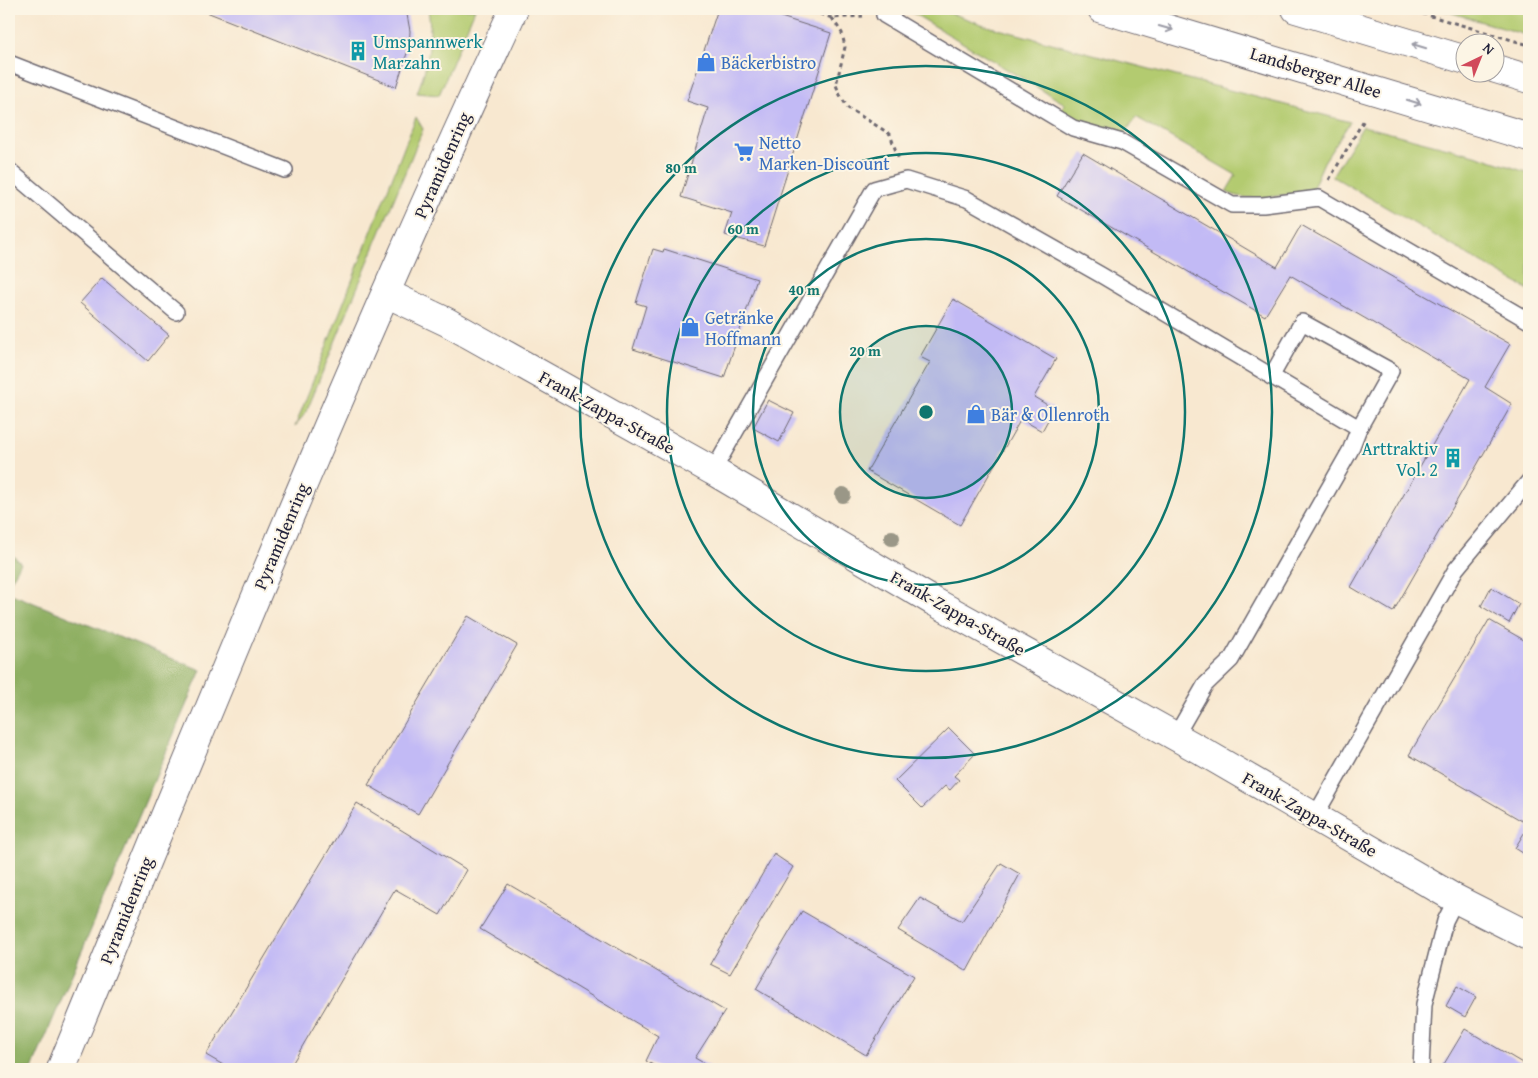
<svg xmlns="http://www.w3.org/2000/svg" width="1538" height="1078" font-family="'Gentium Book Plus',serif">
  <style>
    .green { fill: #b3cb70; stroke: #6a7656 }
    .forest { fill: #8eaf62; stroke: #58684e }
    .building { fill: #c2baf5 }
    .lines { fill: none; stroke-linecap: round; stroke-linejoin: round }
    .service-casing { stroke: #6d676f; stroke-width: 18 }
    .minor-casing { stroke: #6d676f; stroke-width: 30 }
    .primary-casing { stroke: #6d676f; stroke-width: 30 }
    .path { stroke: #6d676f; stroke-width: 3; stroke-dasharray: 4 4; stroke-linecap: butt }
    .service { stroke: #fff; stroke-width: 15 }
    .minor { stroke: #fff; stroke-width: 28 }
    .primary { stroke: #fff; stroke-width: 28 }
    .tree { fill: #9a9787 }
    .oneway { stroke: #9c9ca7 }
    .ring { fill: none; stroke: #0f766e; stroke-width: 2.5 }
    .labels { text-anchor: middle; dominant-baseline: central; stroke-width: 4; stroke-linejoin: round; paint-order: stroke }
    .culture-label { font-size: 18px; fill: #0d838f; stroke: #fcf5e5; text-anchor: start }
    .shop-label { font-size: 18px; fill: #366cbe; stroke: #fcf5e5; text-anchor: start }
    .street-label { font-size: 18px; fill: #22223b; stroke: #fcf5e5 }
    .centre { fill: #0f766e; stroke: #fcf5e5; stroke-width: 2.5 }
    .ring-label { font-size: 15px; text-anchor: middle; font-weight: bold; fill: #0f766e; stroke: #fcf5e5; stroke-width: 4; stroke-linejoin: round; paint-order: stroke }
  </style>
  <rect width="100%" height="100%" fill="#fcf5e5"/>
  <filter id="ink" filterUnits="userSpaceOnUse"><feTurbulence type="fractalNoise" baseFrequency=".02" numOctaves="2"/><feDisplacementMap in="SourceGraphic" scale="10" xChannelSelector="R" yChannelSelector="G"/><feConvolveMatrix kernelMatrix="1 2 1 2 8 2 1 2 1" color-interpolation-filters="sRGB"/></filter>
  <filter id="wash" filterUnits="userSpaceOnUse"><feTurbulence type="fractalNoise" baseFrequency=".0096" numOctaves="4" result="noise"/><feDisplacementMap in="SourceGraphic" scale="20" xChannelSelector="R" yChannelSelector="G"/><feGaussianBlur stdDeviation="1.12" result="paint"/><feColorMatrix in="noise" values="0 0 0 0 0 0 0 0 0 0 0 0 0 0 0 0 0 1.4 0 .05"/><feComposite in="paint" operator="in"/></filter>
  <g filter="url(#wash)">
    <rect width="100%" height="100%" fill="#f8e8d0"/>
    <g class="green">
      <path d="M 428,9 L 475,9 L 439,95 L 417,93 C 428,64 433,40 428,9 Z"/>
      <path d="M 906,9 L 939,9 L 987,26 L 1350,122 L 1324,162 L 1311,192 C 1281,193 1255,205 1226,192 L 1236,175 L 1136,117 L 1124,135 L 1093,129 L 1059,114 L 1065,104 Z"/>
      <polygon points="1439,9 1529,9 1529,36"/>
      <polygon points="416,117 423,129 306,412 295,427"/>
      <polygon points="1363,126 1475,155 1529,173 1529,290 1332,176"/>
    </g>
    <g class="forest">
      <polygon points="9,552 21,563 9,584"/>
      <polygon points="9,593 201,670 32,1069 9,1069"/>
    </g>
    <g id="blocks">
      <g class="building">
        <polygon points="199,9 406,9 410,31 409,47 396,87"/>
        <polygon points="718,9 756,9 831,33 764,246 725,235 732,213 681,197 708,108 687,101"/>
        <polygon points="1083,153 1277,267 1301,225 1510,344 1485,387 1512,404 1393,612 1351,587 1470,379 1290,275 1265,316 1057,196"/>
        <polygon points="653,249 663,252 664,249 757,279 724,378 633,349 646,306 636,303"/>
        <polygon points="102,278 169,335 148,361 80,303"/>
        <polygon points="953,299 1056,359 1034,397 1054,409 1042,431 1021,419 960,525 867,471 930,362 920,357"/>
        <polygon points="768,400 794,413 779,442 753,428"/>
        <polygon points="1491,587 1519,604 1509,623 1481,606"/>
        <polygon points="468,616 517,645 418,814 368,785"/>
        <polygon points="1489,620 1529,643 1529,857 1515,848 1529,825 1409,755"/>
        <polygon points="949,728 975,754 954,776 959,780 950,790 945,786 922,808 895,781"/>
        <polygon points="357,803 467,870 440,915 395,889 289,1069 230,1069 206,1055"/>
        <polygon points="774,854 793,867 730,974 710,964"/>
        <polygon points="1001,863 1020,874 967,971 898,930 920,898 962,921"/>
        <polygon points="508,884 725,1011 695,1058 714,1069 660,1069 646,1061 658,1036 480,929"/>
        <polygon points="802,911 914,976 866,1055 756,989"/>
        <polygon points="1457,986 1476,997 1465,1017 1446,1006"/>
        <polygon points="1465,1029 1529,1067 1529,1069 1441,1069"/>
      </g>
    </g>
  </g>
  <g filter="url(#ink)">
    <use href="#blocks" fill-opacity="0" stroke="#6d676f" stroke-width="1"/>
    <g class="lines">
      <defs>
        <g id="service">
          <polyline points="884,15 1073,128 1122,142 1232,205 1263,205 1319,198 1529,321"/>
          <polyline points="9,63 285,170"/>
          <polyline points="9,170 176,312"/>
          <polyline points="713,471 874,189 906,180 967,199 1101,275 1359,428"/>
          <polyline points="1175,737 1205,685 1231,660 1350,451 1359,428 1391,371 1302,322 1271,377"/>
          <polyline points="1315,816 1456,569 1529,481"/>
          <polyline points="1421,1069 1424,1004 1445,921 1456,899"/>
        </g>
        <g id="minor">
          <polyline points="386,293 447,322 713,471 933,601 1200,750 1456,899 1529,936"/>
          <path d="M 61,1069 C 207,714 351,357 514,9"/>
        </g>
        <g id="primary">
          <polyline points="1102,9 1529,137"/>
          <polyline points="1296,9 1466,60"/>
          <polyline points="1496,69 1529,79"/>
        </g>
      </defs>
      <use href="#service" class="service-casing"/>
      <use href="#minor" class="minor-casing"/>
      <use href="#primary" class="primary-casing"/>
      <g class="path">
        <polyline points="805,9 832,18 863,16"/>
        <polyline points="1407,9 1529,45"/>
        <polyline points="832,18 842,33 845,47 836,85 840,95 848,108 890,134 899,160"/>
        <polyline points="1329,180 1365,118"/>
      </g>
      <use href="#service" class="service"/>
      <use href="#minor" class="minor"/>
      <use href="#primary" class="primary"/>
    </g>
    <g class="tree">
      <circle cx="843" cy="495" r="8"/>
      <circle cx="892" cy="538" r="8"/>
    </g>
    <defs><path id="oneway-shaft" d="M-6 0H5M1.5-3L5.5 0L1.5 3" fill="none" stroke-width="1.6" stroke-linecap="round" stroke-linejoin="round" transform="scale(1.25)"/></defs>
    <g class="oneway">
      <use href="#oneway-shaft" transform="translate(1166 28) rotate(16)"/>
      <use href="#oneway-shaft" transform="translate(1419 46) rotate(-163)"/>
      <use href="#oneway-shaft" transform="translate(1414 102) rotate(17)"/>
    </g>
  </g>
  <circle cx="926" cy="412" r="86" fill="#0f766e" fill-opacity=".12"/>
  <g class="ring">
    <circle cx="926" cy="412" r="86"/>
    <circle cx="926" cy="412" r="173"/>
    <circle cx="926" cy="412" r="259"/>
    <circle cx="926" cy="412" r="346"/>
  </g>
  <defs>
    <symbol id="building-bare" viewBox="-9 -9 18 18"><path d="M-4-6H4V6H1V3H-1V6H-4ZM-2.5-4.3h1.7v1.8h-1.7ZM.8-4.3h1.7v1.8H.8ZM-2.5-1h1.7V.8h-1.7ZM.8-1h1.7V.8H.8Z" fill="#0f9aa8" stroke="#fcf5e5" stroke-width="2.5" paint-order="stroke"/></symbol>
    <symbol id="shop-bare" viewBox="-9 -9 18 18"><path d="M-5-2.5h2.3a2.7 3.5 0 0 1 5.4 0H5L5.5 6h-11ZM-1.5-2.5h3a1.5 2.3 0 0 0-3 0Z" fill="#3f7fe0" stroke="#fcf5e5" stroke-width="2.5" paint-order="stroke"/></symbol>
    <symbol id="supermarket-bare" viewBox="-9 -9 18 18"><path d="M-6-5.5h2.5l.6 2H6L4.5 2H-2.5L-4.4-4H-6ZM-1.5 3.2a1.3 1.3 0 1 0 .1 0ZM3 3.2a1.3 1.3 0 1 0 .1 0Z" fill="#3f7fe0" stroke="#fcf5e5" stroke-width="2.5" paint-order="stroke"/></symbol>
  </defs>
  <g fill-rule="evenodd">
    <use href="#building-bare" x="344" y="37" width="28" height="28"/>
    <use href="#shop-bare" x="692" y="48" width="28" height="28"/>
    <use href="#supermarket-bare" x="730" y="138" width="28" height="28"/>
    <use href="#shop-bare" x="676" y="313" width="28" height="28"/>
    <use href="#shop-bare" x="962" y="400" width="28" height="28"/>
    <use href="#building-bare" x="1439" y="444" width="28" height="28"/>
  </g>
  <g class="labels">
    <g class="culture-label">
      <text x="373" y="41">Umspannwerk<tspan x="373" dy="21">Marzahn</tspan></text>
      <text x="1438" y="448" text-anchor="end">Arttraktiv<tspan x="1438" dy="21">Vol. 2</tspan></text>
    </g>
    <g class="shop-label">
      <text x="721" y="62">Bäckerbistro</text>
      <text x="759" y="142">Netto<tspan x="759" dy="21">Marken-Discount</tspan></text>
      <text x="705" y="317">Getränke<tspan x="705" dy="21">Hoffmann</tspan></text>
      <text x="991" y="414">Bär &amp; Ollenroth</text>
    </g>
    <g class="street-label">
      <text transform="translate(1316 72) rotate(17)">Landsberger Allee</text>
      <text transform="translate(442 165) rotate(-66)">Pyramidenring</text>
      <text transform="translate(607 412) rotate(29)">Frank-Zappa-Straße</text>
      <text transform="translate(281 536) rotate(-67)">Pyramidenring</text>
      <text transform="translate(958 613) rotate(30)">Frank-Zappa-Straße</text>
      <text transform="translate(1310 814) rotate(30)">Frank-Zappa-Straße</text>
      <text transform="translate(126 910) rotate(-68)">Pyramidenring</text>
    </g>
  </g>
  <circle cx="926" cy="412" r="8" class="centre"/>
  <g class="ring-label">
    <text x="681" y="173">80 m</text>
    <text x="743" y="234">60 m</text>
    <text x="804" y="295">40 m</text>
    <text x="865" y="356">20 m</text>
  </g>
  <rect width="1538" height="1078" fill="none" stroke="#fcf5e5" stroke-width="30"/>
  <g transform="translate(1480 58) rotate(43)"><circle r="24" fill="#fcf5e5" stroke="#a5a1a1"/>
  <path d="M0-4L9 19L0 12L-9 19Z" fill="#d1495b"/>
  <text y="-8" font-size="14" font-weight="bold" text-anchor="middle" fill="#22223b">N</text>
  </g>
</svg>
